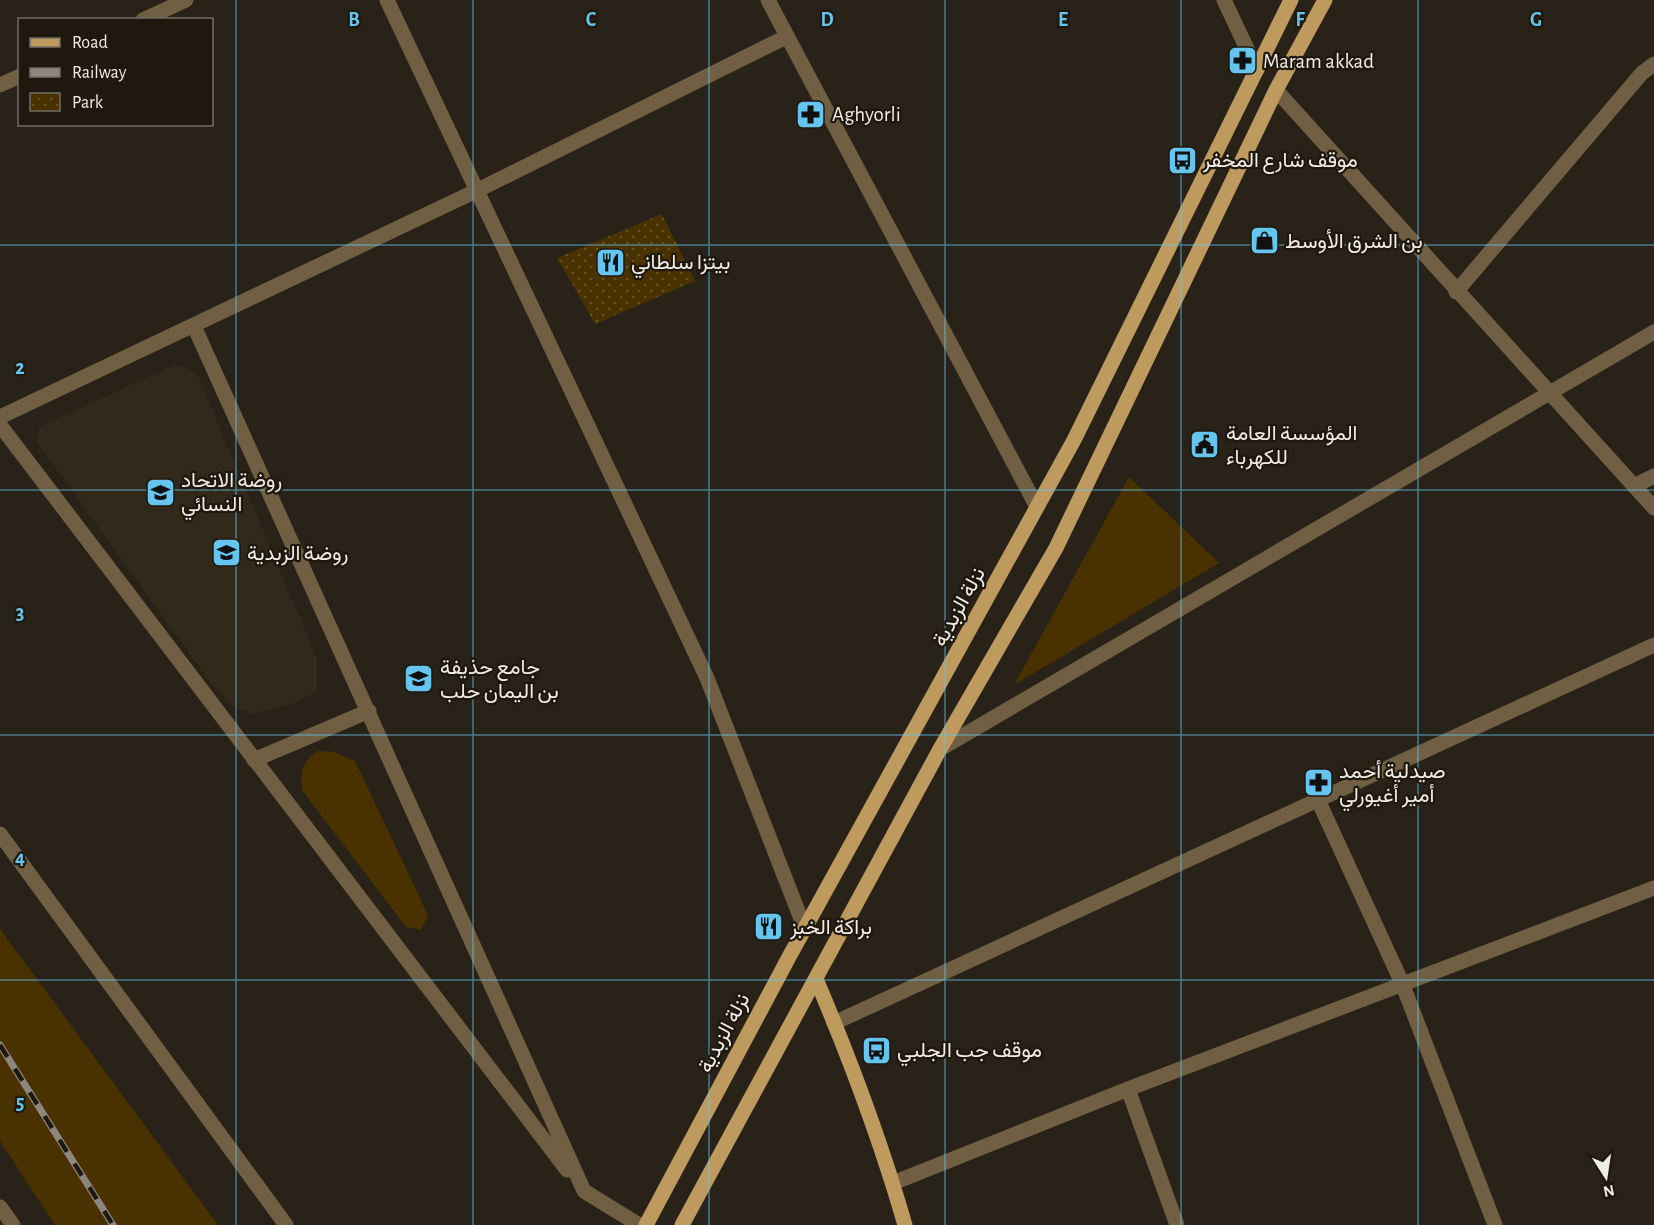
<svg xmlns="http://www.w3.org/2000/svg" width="1654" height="1225" font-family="'Alegreya Sans',Vazirmatn,sans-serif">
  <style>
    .built { fill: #33291a }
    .green { fill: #4a3200 }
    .park { fill: url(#park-dots) }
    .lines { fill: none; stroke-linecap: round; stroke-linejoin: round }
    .minor { stroke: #705f43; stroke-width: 15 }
    .major { stroke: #be9a5f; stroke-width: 15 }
    .rail-casing { stroke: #8c877f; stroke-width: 7 }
    .rail { stroke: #1e180f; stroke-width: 4.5; stroke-dasharray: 14; stroke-linecap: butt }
    .grid { fill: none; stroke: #65c5ee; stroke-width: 1.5; stroke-opacity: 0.55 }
    .labels { text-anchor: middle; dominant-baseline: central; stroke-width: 4.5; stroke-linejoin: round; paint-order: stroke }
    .poi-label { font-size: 21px; fill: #f0ece6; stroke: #1e180f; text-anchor: start }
    .street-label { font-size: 21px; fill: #f0ece6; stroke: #1e180f }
    .grid-label { font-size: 20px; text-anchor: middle; font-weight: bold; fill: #65c5ee; stroke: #1e180f; stroke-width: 4.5; stroke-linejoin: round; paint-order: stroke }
  </style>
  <defs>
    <pattern id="park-dots" width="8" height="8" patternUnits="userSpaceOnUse" patternTransform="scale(1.5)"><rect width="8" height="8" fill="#4a3200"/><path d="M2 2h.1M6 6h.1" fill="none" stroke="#645025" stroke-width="1.8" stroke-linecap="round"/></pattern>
  </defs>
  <rect width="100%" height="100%" fill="#282218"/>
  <polygon class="built" points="176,364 197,373 317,658 317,692 290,705 251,714 233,707 210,682 37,442 39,427"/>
  <g class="green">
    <polygon points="1129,477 1219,563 1014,685"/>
    <path d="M 317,751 L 333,752 L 355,761 L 428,915 L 421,930 L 406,927 L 302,790 C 300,771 302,763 317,751 Z"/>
    <polygon points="0,929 218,1225 55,1225 0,1141"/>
  </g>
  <polygon class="park" points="662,214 695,281 595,324 557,258"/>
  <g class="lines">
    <g class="minor">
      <polyline points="387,0 707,678 805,929"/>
      <polyline points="768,0 1037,507"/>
      <polyline points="1224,0 1257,70"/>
      <polyline points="143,20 186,0"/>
      <polyline points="0,85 20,76"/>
      <polyline points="1276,90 1654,508"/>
      <polyline points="1456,292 1642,73 1654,64"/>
      <polyline points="194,326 584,1191 639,1225"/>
      <polyline points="0,417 478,190 786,37"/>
      <polyline points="0,425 567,1170"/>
      <polyline points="1634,486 1654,476"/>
      <polyline points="940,749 1654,332"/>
      <polyline points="254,760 369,711"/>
      <polyline points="1318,800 1402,983 1495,1225"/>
      <polyline points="0,834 286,1225"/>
      <polyline points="834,1023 1654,645"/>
      <polyline points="1128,1089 1177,1225"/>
      <polyline points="893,1183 1128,1089 1654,888"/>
      <polyline points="0,1207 13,1225"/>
    </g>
    <g class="major">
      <path d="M 816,979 C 850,1059 881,1142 905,1225"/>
      <polyline points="646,1225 789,957 1074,440 1291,0"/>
      <polyline points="682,1225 940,749 1056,548 1276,90 1325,0"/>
    </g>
    <defs>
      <polyline id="rail" points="0,1045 113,1225"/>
    </defs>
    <use href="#rail" class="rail-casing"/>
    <use href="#rail" class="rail"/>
  </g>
  <path class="grid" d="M 236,0 L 236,1225M 473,0 L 473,1225M 709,0 L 709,1225M 945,0 L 945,1225M 1181,0 L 1181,1225M 1418,0 L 1418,1225M 0,245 L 1654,245M 0,490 L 1654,490M 0,735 L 1654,735M 0,980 L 1654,980"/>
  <defs>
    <symbol id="pharmacy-square" viewBox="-11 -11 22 22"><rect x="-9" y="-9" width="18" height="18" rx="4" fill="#65c5ee" stroke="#1e180f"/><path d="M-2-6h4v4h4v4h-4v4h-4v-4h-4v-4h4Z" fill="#111"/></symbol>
    <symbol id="bus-square" viewBox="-11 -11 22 22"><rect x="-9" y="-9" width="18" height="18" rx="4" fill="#65c5ee" stroke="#1e180f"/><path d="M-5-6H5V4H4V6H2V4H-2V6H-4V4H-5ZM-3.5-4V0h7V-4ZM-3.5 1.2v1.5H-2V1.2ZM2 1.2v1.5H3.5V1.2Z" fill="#111"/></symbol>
    <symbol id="shop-square" viewBox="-11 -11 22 22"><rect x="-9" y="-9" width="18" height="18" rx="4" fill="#65c5ee" stroke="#1e180f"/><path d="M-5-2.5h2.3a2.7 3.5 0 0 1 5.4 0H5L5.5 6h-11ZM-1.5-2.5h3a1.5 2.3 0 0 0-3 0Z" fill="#111"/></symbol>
    <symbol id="restaurant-square" viewBox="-11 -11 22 22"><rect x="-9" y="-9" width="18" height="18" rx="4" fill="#65c5ee" stroke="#1e180f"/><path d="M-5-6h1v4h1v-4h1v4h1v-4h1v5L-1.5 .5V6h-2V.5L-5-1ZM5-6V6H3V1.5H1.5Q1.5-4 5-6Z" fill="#111"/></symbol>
    <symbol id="civic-square" viewBox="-11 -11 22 22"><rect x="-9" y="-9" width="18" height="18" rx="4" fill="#65c5ee" stroke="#1e180f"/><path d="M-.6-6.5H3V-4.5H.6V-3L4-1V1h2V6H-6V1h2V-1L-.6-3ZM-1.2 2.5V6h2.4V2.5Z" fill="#111"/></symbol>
    <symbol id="school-square" viewBox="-11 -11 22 22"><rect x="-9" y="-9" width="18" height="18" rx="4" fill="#65c5ee" stroke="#1e180f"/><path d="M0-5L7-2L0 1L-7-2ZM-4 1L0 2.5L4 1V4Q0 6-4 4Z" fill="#111"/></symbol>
  </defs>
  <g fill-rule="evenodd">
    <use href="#pharmacy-square" x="1226" y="44" width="33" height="33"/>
    <use href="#pharmacy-square" x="794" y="98" width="33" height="33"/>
    <use href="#bus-square" x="1166" y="144" width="33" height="33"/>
    <use href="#shop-square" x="1248" y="224" width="33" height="33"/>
    <use href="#restaurant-square" x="594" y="246" width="33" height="33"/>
    <use href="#civic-square" x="1188" y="428" width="33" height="33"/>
    <use href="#school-square" x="144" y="476" width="33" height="33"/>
    <use href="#school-square" x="210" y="536" width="33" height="33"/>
    <use href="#school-square" x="402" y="662" width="33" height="33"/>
    <use href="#pharmacy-square" x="1302" y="766" width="33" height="33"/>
    <use href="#restaurant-square" x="752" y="910" width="33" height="33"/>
    <use href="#bus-square" x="860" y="1034" width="33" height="33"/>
  </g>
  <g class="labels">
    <g class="poi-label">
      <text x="1263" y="61">Maram akkad</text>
      <text x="832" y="114">Aghyorli</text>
      <text x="1203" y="160">موقف شارع المخفر</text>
      <text x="1285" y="241">بن الشرق الأوسط</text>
      <text x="631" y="262">بيتزا سلطاني</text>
      <text x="1226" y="433">المؤسسة العامة<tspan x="1226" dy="24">للكهرباء</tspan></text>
      <text x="181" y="480">روضة الاتحاد<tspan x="181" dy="24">النسائي</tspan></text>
      <text x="247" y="553">روضة الزبدية</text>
      <text x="440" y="667">جامع حذيفة<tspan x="440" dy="24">بن اليمان حلب</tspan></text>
      <text x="1339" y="771">صيدلية أحمد<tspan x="1339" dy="24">أمير أغيورلي</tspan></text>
      <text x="790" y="927">براكة الخبز</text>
      <text x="897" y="1050">موقف جب الجلبي</text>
    </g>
    <g class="street-label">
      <text transform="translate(959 607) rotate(-61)">نزلة الزبدية</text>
      <text transform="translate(724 1033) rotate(-62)">نزلة الزبدية</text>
    </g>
  </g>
  <g class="grid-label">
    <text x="354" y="26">B</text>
    <text x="591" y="26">C</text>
    <text x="827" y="26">D</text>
    <text x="1063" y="26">E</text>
    <text x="1300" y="26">F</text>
    <text x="1536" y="26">G</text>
    <text x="20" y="374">2</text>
    <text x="20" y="619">3</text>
    <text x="20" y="864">4</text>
    <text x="20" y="1109">5</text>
  </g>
  <rect x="18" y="18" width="195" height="108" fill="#1e180f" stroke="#726d65" stroke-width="1.5"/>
  <rect x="30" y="38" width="30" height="9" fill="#be9a5f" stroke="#726d65" stroke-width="1.5"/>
  <text x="72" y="48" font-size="18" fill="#f0ece6">Road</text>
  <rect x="30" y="68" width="30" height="9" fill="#8c877f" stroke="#726d65" stroke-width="1.5"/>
  <text x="72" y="78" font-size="18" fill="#f0ece6">Railway</text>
  <rect x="30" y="93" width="30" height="18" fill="url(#park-dots)" stroke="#726d65" stroke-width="1.5"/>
  <text x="72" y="108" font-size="18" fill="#f0ece6">Park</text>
  <g transform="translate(1606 1177) rotate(168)" stroke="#1e180f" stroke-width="4.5" paint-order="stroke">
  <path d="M0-4.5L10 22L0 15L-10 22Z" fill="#f0ece6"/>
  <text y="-9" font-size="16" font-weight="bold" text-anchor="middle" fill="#f0ece6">N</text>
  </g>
</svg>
